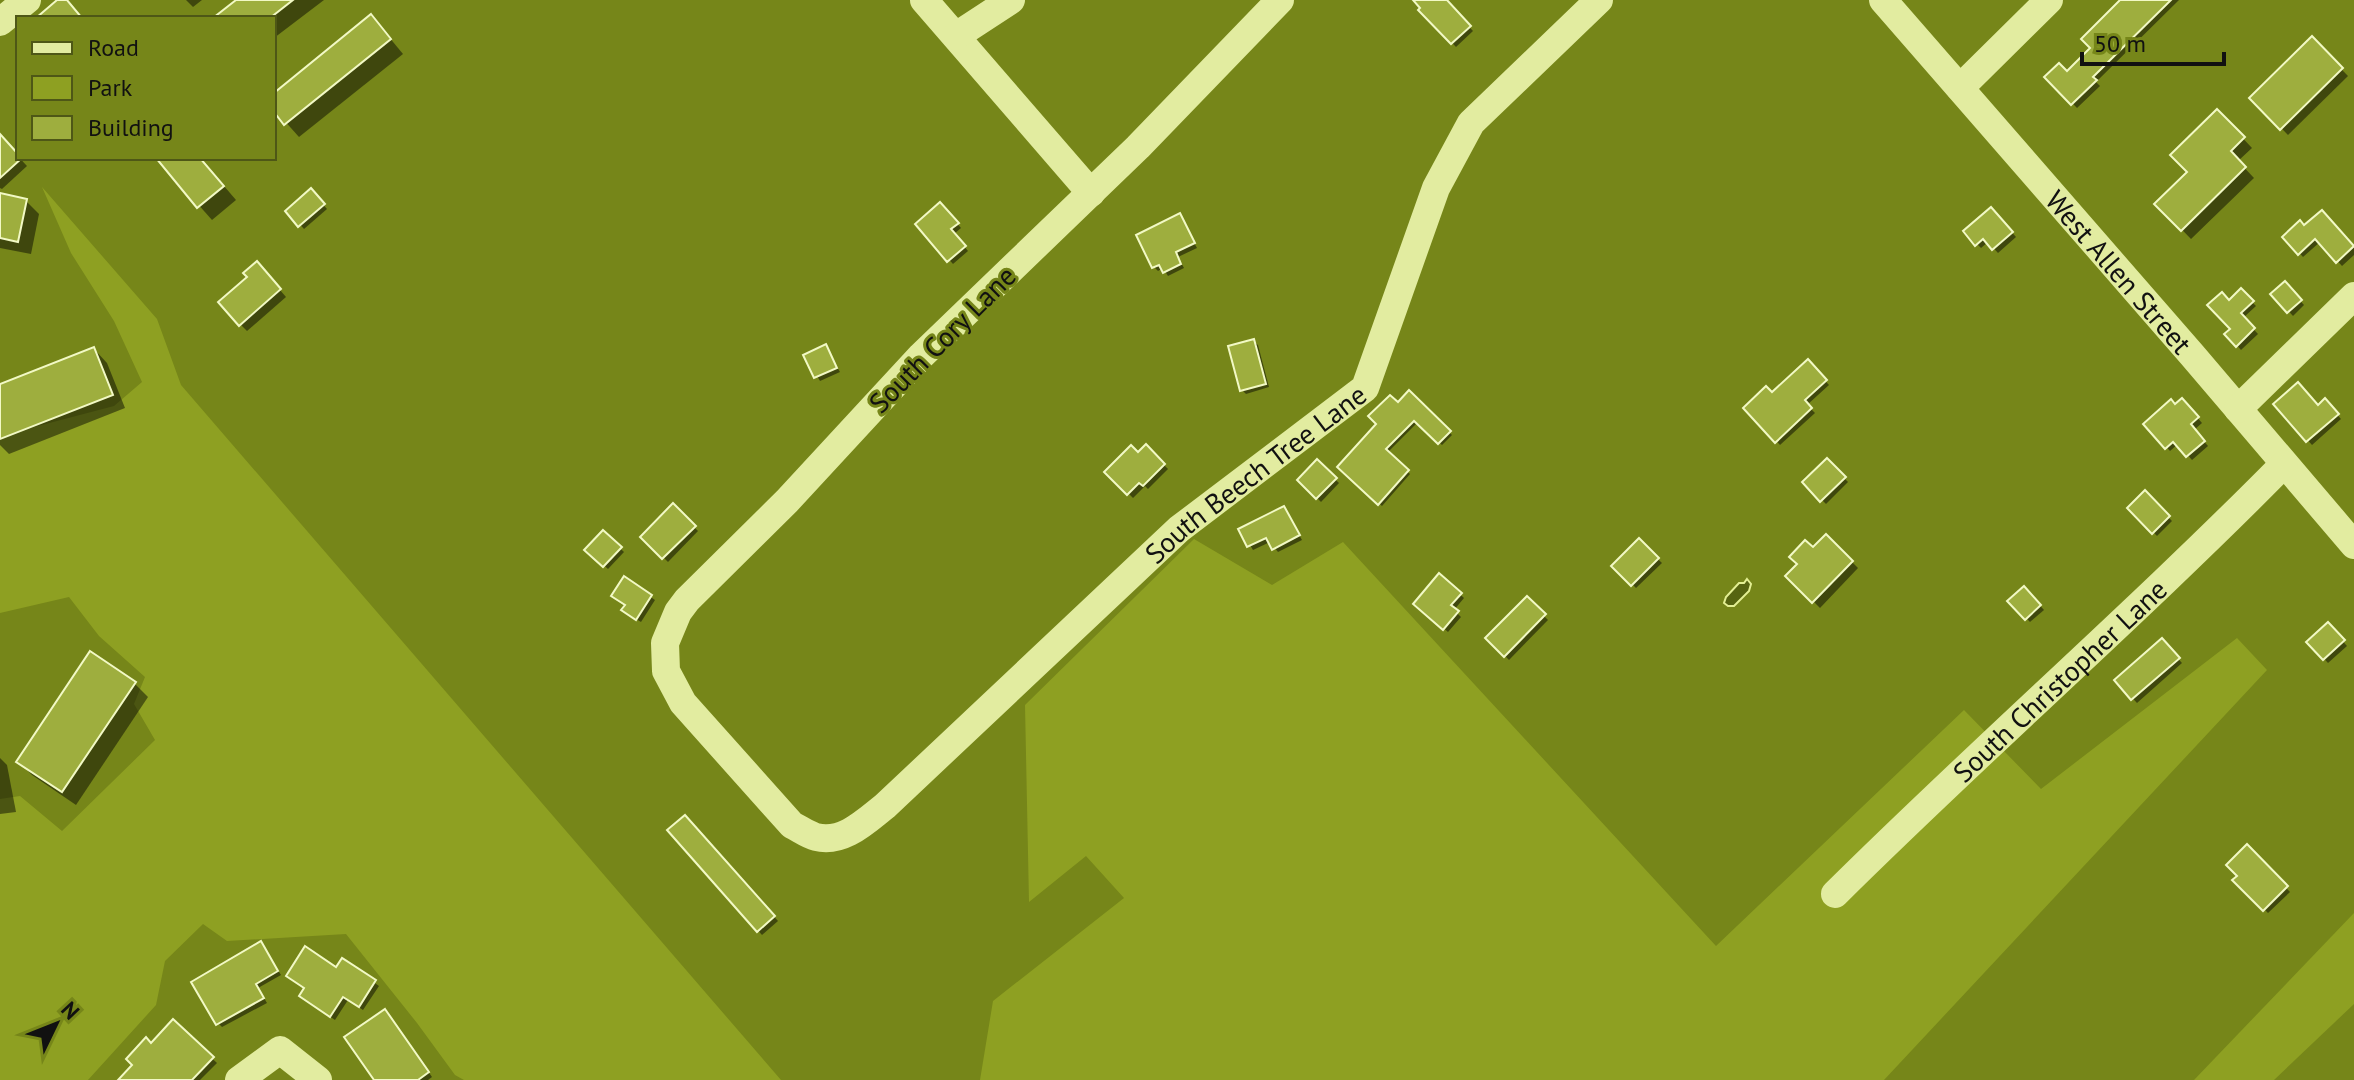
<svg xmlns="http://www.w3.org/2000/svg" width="2354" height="1080" font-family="'PT Sans',sans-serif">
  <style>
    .green { fill: #8ea022 }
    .water { fill: #566410; stroke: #e3ef93; stroke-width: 2 }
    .shadow { fill: #0007 }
    .building { fill: #9eae3e; stroke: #f2f9c5; stroke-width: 2 }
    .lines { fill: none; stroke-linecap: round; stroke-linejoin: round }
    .minor { stroke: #e2eca0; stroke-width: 28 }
    .labels { text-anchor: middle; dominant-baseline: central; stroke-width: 6; stroke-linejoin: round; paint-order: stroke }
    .street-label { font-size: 28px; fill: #111; stroke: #768619 }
  </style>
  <rect width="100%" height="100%" fill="#768619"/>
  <g class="green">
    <polygon points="42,187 157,319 181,385 781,1080 464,1080 455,1075 417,1023 346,934 227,941 203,924 165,961 156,1005 88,1080 0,1080 0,799 20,796 62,831 155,740 134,704 145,677 99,636 69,597 0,613 0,436 114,406 142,382 114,321 71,253"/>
    <polygon points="1194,539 1272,585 1343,542 1716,946 1964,710 2041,789 2237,638 2267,670 1884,1080 980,1080 993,1001 1124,898 1086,856 1029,902 1025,705"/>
    <polygon points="2354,913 2354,1004 2274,1080 2194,1080"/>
  </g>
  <polygon class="water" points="1747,579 1751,584 1749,591 1734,606 1728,606 1724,603 1726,597 1739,583 1744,583"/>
  <g class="shadow">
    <polygon points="186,0 202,0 193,7"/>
    <polygon points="239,0 324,0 274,38 274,18 216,18"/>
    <polygon points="1415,0 1444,0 1473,31 1456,47 1421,10"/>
    <polygon points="2131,0 2179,0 2096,82 2100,86 2077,108 2047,77 2067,74 2093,48"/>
    <polygon points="384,31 403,54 299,137 274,109 274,95"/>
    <polygon points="2312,39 2348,76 2288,135 2252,98"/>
    <polygon points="2217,111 2252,148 2238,161 2254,178 2191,239 2157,204 2190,172"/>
    <polygon points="0,137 27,166 2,189 0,188"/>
    <polygon points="157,158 200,158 236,200 212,220"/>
    <polygon points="311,191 327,209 304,229 288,211"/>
    <polygon points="0,195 26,201 39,214 31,254 0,248"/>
    <polygon points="940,204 961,228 954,234 968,251 953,264 917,224"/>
    <polygon points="1991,209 2016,237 1998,253 1988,242 1981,248 1965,232"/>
    <polygon points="2322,213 2354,248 2354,255 2342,266 2320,242 2303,257 2285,237 2305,228"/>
    <polygon points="1179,216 1197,248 1178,257 1184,268 1168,276 1163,268 1158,271 1154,267"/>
    <polygon points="263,270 286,297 247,331 240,324"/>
    <polygon points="2285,284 2304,305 2293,316 2273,294"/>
    <polygon points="2241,291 2256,306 2243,318 2258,334 2241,350 2227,334 2233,329"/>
    <polygon points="1253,341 1258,345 1269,387 1246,394 1242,390"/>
    <polygon points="825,347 840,372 820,381 806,356"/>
    <polygon points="94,349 107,363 125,408 9,454 0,445 0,386"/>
    <polygon points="1808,362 1829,385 1807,405 1815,413 1780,445 1746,408 1772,395"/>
    <polygon points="1409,393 1452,435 1442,445 1418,422 1387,453 1410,474 1382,506 1340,467"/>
    <polygon points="2182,400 2202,423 2194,430 2208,446 2192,460 2178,444 2170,451 2146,424"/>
    <polygon points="2325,401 2341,419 2312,445 2276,404 2318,407"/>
    <polygon points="1146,447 1168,469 1148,489 1145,486 1133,498 1107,472 1138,455"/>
    <polygon points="1827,460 1848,482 1826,504 1804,482"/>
    <polygon points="1317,462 1339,483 1321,502 1300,480"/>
    <polygon points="2145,493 2172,521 2157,536 2130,508"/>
    <polygon points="673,506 698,531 668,562 643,537"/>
    <polygon points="1284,508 1302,540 1278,552 1270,542 1253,550 1241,530"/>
    <polygon points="603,532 624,552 608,569 587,550"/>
    <polygon points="1826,536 1858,568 1820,608 1788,576"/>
    <polygon points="1639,541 1662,563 1636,588 1614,566"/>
    <polygon points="1440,576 1464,598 1454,610 1461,617 1448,632 1415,603"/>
    <polygon points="624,579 655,600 641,622 628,614"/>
    <polygon points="2024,588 2044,610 2030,622 2010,601"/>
    <polygon points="1527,599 1548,620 1509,660 1488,638"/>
    <polygon points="2328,625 2347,646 2328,663 2309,642"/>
    <polygon points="2162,641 2182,663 2137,703 2117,681"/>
    <polygon points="134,683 148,697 76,805 32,775 18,761"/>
    <polygon points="0,758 7,765 16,812 0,814"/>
    <polygon points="685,818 778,921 762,935 670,830"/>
    <polygon points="2247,847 2290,892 2268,913 2235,880 2240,876"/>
    <polygon points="264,948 281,975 258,988 267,1003 222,1027 218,1023"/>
    <polygon points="343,960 379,986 363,1010 348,1000 335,1020 305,1000 337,970"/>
    <polygon points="389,1015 432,1077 428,1080 376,1080"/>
    <polygon points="173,1022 217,1063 200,1080 130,1080"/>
  </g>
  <g class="building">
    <polygon points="57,0 67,0 82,18 36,18"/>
    <polygon points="236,0 293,0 270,18 213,18"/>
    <polygon points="1413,0 1447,0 1471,26 1451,44 1418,10 1420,8"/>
    <polygon points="2120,0 2171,0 2093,77 2097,80 2071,105 2044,77 2059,63 2067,71 2090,48 2081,39"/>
    <polygon points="371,14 391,39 284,125 274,112 274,93"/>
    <polygon points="2312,36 2343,68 2280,130 2249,98"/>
    <polygon points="2217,109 2245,137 2231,151 2246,167 2181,231 2154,204 2187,172 2170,155"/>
    <polygon points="0,134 18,154 18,158 22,158 0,178"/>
    <polygon points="156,158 200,158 224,186 197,208"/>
    <polygon points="311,188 325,204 298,227 285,211"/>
    <polygon points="0,193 27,199 18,242 0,238"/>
    <polygon points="940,202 959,223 951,229 966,246 947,262 915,224"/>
    <polygon points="1991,207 2013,232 1992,250 1983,239 1975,246 1963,231"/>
    <polygon points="2322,210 2354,246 2336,263 2315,239 2298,255 2282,237 2300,220 2304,225"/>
    <polygon points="1180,213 1195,243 1176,252 1181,264 1163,273 1159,265 1152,268 1136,235"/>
    <polygon points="257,261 281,289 239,326 218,302 247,277 243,273"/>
    <polygon points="2285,281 2302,300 2287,313 2270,294"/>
    <polygon points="2241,288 2254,301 2241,313 2255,328 2236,347 2224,334 2230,329 2207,305 2222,292 2229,300"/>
    <polygon points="1254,339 1266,384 1240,391 1228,346"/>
    <polygon points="826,344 837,368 814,378 803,355"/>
    <polygon points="94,347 113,395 0,439 0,384"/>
    <polygon points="1808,359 1827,380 1805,400 1812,408 1775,443 1743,408 1766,386 1772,392"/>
    <polygon points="2298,382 2318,405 2325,398 2339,414 2306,442 2273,404"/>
    <polygon points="1409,390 1451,431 1438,444 1414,421 1386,449 1409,470 1378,505 1337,467 1376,424 1368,416 1390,395 1398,402"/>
    <polygon points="2182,398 2199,417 2191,424 2205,441 2186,457 2173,442 2165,449 2143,424 2171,399 2175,404"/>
    <polygon points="1146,444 1165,464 1143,486 1139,483 1127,495 1104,472 1131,445 1138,452"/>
    <polygon points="1827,458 1846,477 1820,502 1802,482"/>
    <polygon points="1317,459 1337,478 1316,499 1297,480"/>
    <polygon points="2145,490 2170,516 2152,534 2127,508"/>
    <polygon points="673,503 696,526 662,559 640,537"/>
    <polygon points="1284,506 1300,535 1272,550 1266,538 1247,547 1238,529"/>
    <polygon points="603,530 622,547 603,567 584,550"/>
    <polygon points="1826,534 1853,561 1812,603 1785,576 1797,564 1789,557 1805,540 1813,547"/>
    <polygon points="1639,538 1659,558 1631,586 1611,566"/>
    <polygon points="1439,573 1462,593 1451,605 1459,611 1443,630 1413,604"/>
    <polygon points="624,576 652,595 636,620 621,610 625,605 611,596"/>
    <polygon points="2024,586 2041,605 2025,620 2007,601"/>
    <polygon points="1527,596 1546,614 1504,657 1485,638"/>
    <polygon points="2328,622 2345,640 2323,660 2306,642"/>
    <polygon points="2162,638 2180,658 2131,700 2114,680"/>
    <polygon points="90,651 136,682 62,792 16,762"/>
    <polygon points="685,815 775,916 757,932 667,830"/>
    <polygon points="2247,844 2288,886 2263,911 2232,880 2237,876 2226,865"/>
    <polygon points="261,941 278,971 256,984 264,998 216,1025 191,982"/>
    <polygon points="305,946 336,967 342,958 376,980 359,1007 343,997 330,1017 299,996 304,988 286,976"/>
    <polygon points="385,1009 429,1072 418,1080 374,1080 344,1037"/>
    <polygon points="173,1019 214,1057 192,1080 118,1080 132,1065 126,1059 146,1037 151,1043"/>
  </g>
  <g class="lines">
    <g class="minor">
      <polyline points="924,0 1091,193"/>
      <path id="s1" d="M 1280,0 L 1138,147 L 921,356 L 787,501 L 687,600 L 678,612 L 665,643 L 666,671 L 683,703 L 792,825 C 800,829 808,835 816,837 C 843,844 866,821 885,806 L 1179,529 L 1365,388 L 1436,188 L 1471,123 L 1599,0"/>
      <path id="s2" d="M 1883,0 L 2193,356 L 2354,545"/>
      <polyline points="0,22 27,0"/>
      <polyline points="956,36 1011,0"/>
      <polyline points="1960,88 2049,0"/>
      <polyline points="2238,409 2354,296"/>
      <path id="s3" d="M 1835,894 C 1982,748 2138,612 2284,464"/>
      <polyline points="239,1080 280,1050 318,1080"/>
    </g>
  </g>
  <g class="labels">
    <g class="street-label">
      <text stroke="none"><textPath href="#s2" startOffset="360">West Allen Street</textPath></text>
      <text transform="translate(942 339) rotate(-45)">South Cory Lane</text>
      <text stroke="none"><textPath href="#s1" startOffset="1724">South Beech Tree Lane</textPath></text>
      <text stroke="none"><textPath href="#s3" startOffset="310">South Christopher Lane</textPath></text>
    </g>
  </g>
  <rect x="16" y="16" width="260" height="144" fill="#768619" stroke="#4e5716" stroke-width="2"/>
  <rect x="32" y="42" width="40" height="12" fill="#e2eca0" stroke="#4e5716" stroke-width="2"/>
  <text x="88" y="56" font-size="24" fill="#111111">Road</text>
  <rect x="32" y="76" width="40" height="24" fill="#8ea022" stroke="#4e5716" stroke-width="2"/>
  <text x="88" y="96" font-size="24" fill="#111111">Park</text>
  <rect x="32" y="116" width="40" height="24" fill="#9eae3e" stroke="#4e5716" stroke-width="2"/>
  <text x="88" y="136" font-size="24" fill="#111111">Building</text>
  <g transform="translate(56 1024) rotate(47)" stroke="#768619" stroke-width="6" paint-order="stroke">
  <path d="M0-6L14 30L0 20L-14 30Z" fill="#111111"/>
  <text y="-12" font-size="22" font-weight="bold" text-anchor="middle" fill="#111111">N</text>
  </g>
  <path d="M2082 52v12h142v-12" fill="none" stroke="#111111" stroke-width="4"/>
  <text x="2094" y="52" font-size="24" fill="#111111" stroke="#768619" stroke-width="6" paint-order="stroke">50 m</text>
</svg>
